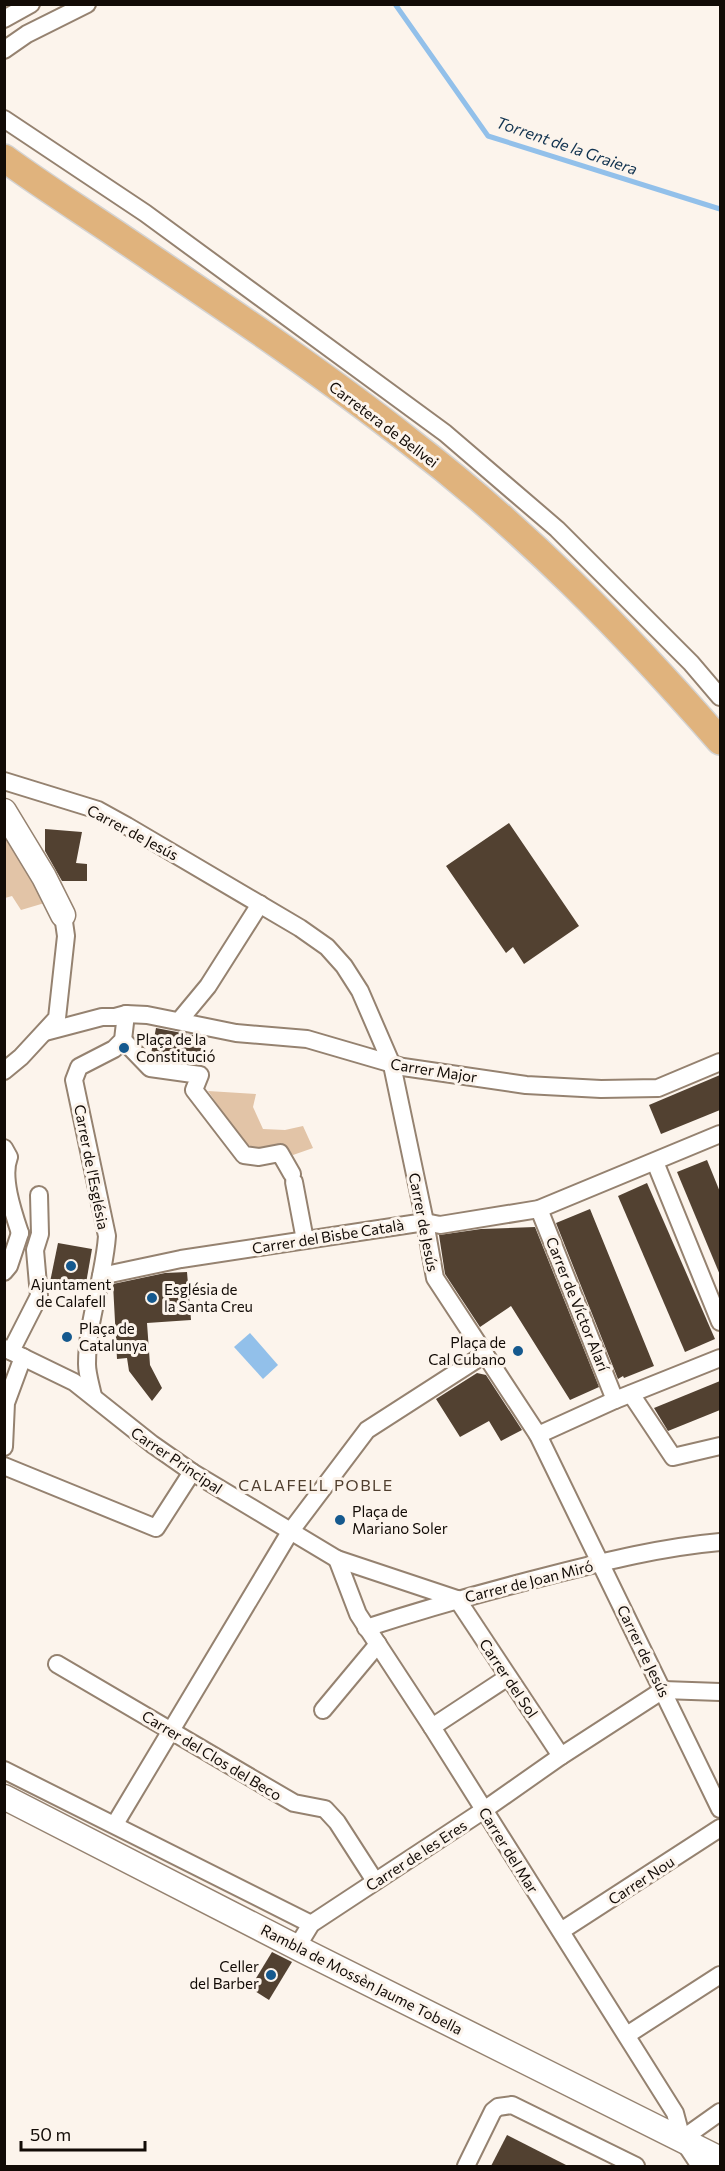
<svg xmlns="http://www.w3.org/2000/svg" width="725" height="2171" font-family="Commissioner,sans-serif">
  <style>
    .green { fill: #e2c4a7 }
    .water { fill: #92c0ea }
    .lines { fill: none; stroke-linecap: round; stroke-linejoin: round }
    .stream { stroke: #92c0ea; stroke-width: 5 }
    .building { fill: #524131 }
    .street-casing { stroke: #958270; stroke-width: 20 }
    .secondary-casing { stroke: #958270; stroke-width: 27 }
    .primary-casing { stroke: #d4d3d2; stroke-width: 30 }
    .street { stroke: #fff; stroke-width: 16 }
    .secondary { stroke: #fff; stroke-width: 24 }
    .primary { stroke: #e0b37d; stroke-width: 27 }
    .poi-dot { fill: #15598e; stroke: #fcf4ec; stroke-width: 2 }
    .labels { text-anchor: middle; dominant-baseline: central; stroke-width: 6; stroke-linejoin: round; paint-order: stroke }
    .street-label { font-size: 15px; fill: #120b06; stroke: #fcf4ec }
    .poi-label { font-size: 15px; fill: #120b06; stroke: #fcf4ec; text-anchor: start }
    .water-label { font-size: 16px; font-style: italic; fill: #10324f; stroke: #fcf4ec }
    .neighbourhood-label { font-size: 16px; letter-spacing: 1.5px; fill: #503f2f; stroke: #fcf4ec }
  </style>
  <rect width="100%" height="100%" fill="#fcf4ec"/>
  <g class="green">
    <polygon points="8,837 48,902 21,910 12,896 5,898 4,842"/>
    <polygon points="208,1091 256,1094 253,1107 263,1129 285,1130 303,1126 313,1148 293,1155 281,1143 262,1150 245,1144"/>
  </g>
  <polygon class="water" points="250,1333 278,1365 263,1379 234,1347"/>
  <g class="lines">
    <polyline class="stream" points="395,4 488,136 720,209"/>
  </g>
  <g class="building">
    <polygon points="509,823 579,926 524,964 513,947 506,953 446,866"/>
    <polygon points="45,829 82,832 76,863 87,864 87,881 62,881 45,851"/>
    <polygon points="156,1028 203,1037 199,1064 155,1058 151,1054"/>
    <polygon points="720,1075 720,1110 661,1134 649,1105"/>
    <polygon points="707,1160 720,1192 720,1275 677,1172"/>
    <polygon points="647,1183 715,1339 685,1352 618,1196"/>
    <polygon points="590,1209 654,1366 624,1378 623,1376 618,1379 556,1223"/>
    <polygon points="535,1227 599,1387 570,1400 511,1306 480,1327 445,1274 439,1235 481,1229"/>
    <polygon points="58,1243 92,1249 85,1289 50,1282"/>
    <polygon points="187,1272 191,1320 147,1323 150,1365 162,1388 152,1401 129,1371 127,1358 117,1359 113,1284 165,1273"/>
    <polygon points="477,1373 486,1375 522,1430 501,1441 489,1421 460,1437 436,1399"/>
    <polygon points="720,1381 720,1410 668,1431 654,1408"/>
    <polygon points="272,1952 292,1962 269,2000 250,1988"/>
    <polygon points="507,2135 568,2166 491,2166"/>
  </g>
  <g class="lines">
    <defs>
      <g id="street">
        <polyline points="4,19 31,4"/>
        <polyline points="4,50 27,34 87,4"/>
        <polyline points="4,119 145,213 445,433 557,529 691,663 720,697"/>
        <polyline points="4,781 98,810 127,826 300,928 327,947 344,966 360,991 392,1065 425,1222 435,1278 538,1435 720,1809"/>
        <polyline points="179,1021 208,986 260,904"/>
        <polyline points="45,1032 102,1017 115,1017 126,1014 147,1015 236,1033 307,1039 403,1067 526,1085 601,1089 658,1088 720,1062"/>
        <polyline points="123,1040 150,1068 200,1075 194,1090 244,1155 259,1157 280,1153 292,1174"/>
        <polyline points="4,1071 21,1057 57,1018 66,936 63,915"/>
        <path d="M 4,1148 L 9,1157 C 1,1177 13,1212 20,1233"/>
        <polyline points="655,1162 720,1322"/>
        <polyline points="294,1182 305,1240"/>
        <polyline points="539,1209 615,1400"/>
        <polyline points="4,1272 9,1266 20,1233"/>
        <polyline points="101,1276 181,1259 425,1222 440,1225 539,1209 720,1134"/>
        <polyline points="4,1348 74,1382 152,1444 192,1472 337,1559 457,1599"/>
        <polyline points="11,1351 39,1296 35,1250 40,1234 39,1195"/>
        <polyline points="631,1394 673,1457 720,1446"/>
        <path d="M 93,1396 C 91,1386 87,1374 87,1364 C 87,1320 104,1279 107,1236 L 74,1080 L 79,1067 L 114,1049 L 123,1040 L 126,1014"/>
        <polyline points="538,1435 615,1400 720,1358"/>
        <polyline points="4,1447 6,1403 23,1357"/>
        <polyline points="4,1466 156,1528 192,1472"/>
        <polyline points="337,1559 358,1614 432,1727 675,2113 682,2139 700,2166"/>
        <polyline points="457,1599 561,1756"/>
        <path d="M 366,1628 C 427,1608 488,1591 551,1575 C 606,1561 663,1547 720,1542"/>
        <polyline points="57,1664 294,1803 325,1809 337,1822 375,1881"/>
        <polyline points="323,1710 378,1644"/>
        <polyline points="432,1727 508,1677"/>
        <polyline points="4,1770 311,1924"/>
        <polyline points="115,1824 290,1532 367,1430 485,1354"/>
        <polyline points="561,1931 720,1828"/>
        <polyline points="297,1947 311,1924 484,1810 561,1756 663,1690 720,1692"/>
        <polyline points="627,2035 720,1975"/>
        <polyline points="682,2139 720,2112"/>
        <polyline points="466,2166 493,2111 498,2107 512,2105 636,2166"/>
      </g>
      <g id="secondary">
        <polyline points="4,811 44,877 63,915"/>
        <polyline points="4,1797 302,1950 720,2159"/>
      </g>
      <path id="primary" d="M 4,158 C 41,185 79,209 116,234 C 215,301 315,367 409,441 C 524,529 625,632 720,741"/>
    </defs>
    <use href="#street" class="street-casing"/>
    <use href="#secondary" class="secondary-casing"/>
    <use href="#primary" class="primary-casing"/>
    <use href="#street" class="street"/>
    <use href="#secondary" class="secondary"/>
    <use href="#primary" class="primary"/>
  </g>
  <g class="poi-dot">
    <circle cx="124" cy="1048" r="6"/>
    <circle cx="71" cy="1266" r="6"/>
    <circle cx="152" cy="1298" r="6"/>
    <circle cx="67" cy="1337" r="6"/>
    <circle cx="518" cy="1351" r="6"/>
    <circle cx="340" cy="1520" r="6"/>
    <circle cx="271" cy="1975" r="6"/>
  </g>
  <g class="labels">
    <g class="street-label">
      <text transform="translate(384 424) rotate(37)">Carretera de Bellvei</text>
      <text transform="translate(133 832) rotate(28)">Carrer de Jesús</text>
      <text transform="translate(434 1070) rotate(9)">Carrer Major</text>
      <text transform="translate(92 1167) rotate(79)">Carrer de l'Església</text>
      <text transform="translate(424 1222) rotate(79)">Carrer de Jesús</text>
      <text transform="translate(328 1236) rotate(-9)">Carrer del Bisbe Català</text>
      <text transform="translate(578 1304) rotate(68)">Carrer de Víctor Alarí</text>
      <text transform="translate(177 1460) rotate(34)">Carrer Principal</text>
      <text transform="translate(529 1581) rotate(-14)">Carrer de Joan Miró</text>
      <text transform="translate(644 1651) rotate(64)">Carrer de Jesús</text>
      <text transform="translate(509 1678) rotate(56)">Carrer del Sol</text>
      <text transform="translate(212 1755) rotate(31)">Carrer del Clos del Beco</text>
      <text transform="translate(509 1850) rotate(58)">Carrer del Mar</text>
      <text transform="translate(416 1855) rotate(-33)">Carrer de les Eres</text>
      <text transform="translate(641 1880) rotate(-33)">Carrer Nou</text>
      <text transform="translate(362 1979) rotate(27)">Rambla de Mossèn Jaume Tobella</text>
    </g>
    <g class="poi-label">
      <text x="136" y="1039">Plaça de la<tspan x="136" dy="17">Constitució</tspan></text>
      <text x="71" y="1284" text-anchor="middle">Ajuntament<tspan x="71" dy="17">de Calafell</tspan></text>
      <text x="164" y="1289">Església de<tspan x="164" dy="17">la Santa Creu</tspan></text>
      <text x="79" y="1328">Plaça de<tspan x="79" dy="17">Catalunya</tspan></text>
      <text x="506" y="1342" text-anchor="end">Plaça de<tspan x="506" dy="17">Cal Cubano</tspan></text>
      <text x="352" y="1511">Plaça de<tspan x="352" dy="17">Mariano Soler</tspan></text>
      <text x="259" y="1966" text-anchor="end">Celler<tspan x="259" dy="17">del Barber</tspan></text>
    </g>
    <g class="water-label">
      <text transform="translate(567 145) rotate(19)">Torrent de la Graiera</text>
    </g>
    <g class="neighbourhood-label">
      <text x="316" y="1484">CALAFELL POBLE</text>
    </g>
  </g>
  <rect width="725" height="2171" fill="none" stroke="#120b06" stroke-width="12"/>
  <path d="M21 2141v9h124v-9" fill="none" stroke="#120b06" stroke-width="3"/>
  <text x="30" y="2141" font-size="18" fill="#120b06" stroke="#fcf4ec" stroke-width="4.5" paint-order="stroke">50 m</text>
</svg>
